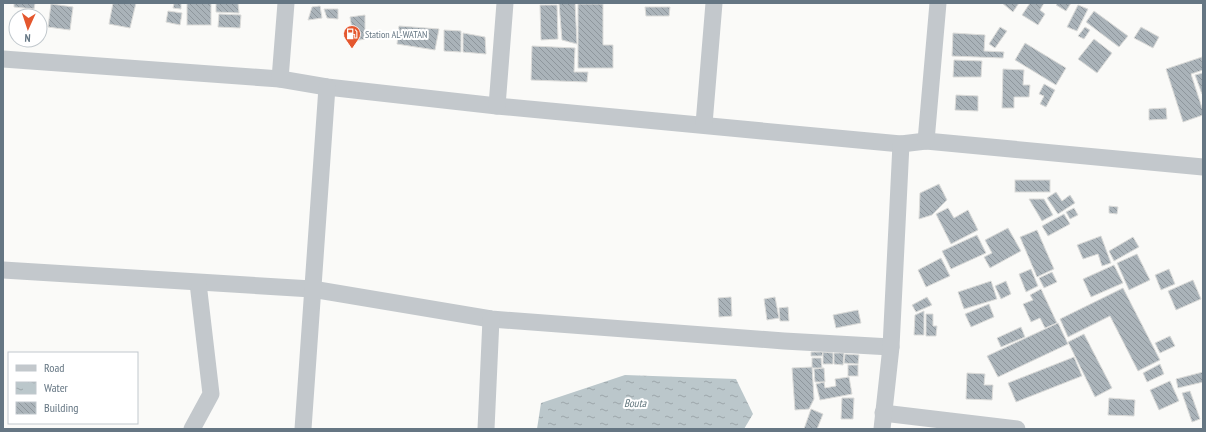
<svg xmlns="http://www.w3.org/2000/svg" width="1206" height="432" font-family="'PT Sans Narrow',sans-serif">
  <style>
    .water { fill: url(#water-ripples) }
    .building { fill: url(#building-back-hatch); stroke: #dcdcda }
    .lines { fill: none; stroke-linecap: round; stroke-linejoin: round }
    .minor { stroke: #c3c8cc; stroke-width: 17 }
    .labels { text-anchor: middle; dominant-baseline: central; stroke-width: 4; stroke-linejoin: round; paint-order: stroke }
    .poi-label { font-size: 10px; fill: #657683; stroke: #fff; text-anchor: start }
    .water-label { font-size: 11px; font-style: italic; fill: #60757c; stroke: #fff }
  </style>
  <defs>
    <pattern id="water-ripples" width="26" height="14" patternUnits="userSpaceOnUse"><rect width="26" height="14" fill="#bbc7cb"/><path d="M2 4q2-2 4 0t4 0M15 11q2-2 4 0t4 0" fill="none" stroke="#9ca6aa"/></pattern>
    <pattern id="building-back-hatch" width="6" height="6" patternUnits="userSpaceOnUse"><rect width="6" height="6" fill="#aab3b9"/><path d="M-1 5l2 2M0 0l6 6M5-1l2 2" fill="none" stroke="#8e969c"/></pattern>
  </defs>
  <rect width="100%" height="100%" fill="#fafaf8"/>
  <polygon class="water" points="625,375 736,379 753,414 744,429 537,429 541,403"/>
  <g class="building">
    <polygon points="14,3 35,3 34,9 14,7"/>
    <polygon points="113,3 136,3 130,28 109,24"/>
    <polygon points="174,3 181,3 181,9 173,8"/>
    <rect x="187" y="3" width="24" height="22"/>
    <polygon points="216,3 238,3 239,13 216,12"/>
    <polygon points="559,3 575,3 577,44 562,40"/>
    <polygon points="1002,3 1019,3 1013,12"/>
    <polygon points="1030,3 1044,3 1040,10 1045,14 1038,25 1022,15"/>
    <polygon points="1058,3 1071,3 1066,11 1056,5"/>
    <polygon points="51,4 73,7 70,30 48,27"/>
    <polygon points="578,4 603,4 603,45 613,45 613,68 578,68"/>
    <polygon points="540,5 557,5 558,39 541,40"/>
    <polygon points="1078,5 1088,9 1077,31 1067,27"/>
    <polygon points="320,6 322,18 308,20 312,7"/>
    <polygon points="645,7 670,7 669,16 646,16"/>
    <polygon points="324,9 338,9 338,19 327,18"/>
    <polygon points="168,11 182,13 180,25 166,22"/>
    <polygon points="1094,11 1128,36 1119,47 1086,22"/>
    <polygon points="219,14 241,15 240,28 218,27"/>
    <polygon points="365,15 365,39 354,41 350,17"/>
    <polygon points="399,26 439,29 435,50 397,44"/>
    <polygon points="1000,27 1007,31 995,48 989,44"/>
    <polygon points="1085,27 1090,30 1084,39 1078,36"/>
    <polygon points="1141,27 1159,37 1153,48 1134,38"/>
    <polygon points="444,30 461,31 461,52 444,51"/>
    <polygon points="463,33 485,37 486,54 463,52"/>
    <polygon points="953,33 985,35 984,51 1004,52 1003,58 952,56"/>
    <polygon points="1094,39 1112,53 1097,73 1078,59"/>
    <polygon points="1025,43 1066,68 1056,85 1015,60"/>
    <polygon points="532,46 575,48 574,72 588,72 587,82 531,80"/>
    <polygon points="1202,57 1203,70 1191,74 1203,111 1203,115 1183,122 1166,69"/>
    <polygon points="954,60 982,61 981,77 953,77"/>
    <polygon points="1003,69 1024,70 1023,85 1030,85 1029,97 1014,97 1014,108 1002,108"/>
    <polygon points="1203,73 1203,94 1202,94 1195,75"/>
    <polygon points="1044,84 1055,90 1046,107 1040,104 1044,96 1039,94"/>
    <polygon points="956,95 978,96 978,111 955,110"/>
    <polygon points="1166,108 1167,119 1149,120 1149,109"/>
    <rect x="1015" y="180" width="35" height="12"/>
    <polygon points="939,184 947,200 932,215 919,219 920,193"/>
    <polygon points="1056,192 1062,201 1070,195 1075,203 1058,214 1047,198"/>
    <polygon points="1029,199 1044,199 1053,215 1042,221"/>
    <polygon points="1109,206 1118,207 1117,214 1109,213"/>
    <polygon points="948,208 954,218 968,210 978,230 951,244 936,214"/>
    <polygon points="1074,208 1078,215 1070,219 1066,212"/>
    <polygon points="1064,214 1070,224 1048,236 1042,226"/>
    <polygon points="1008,228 1021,251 990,268 984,257 992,253 985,240"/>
    <polygon points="1037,230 1054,269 1037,277 1020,237"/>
    <polygon points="977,235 986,253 951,269 942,251"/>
    <polygon points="1101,236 1111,263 1102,266 1098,254 1083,259 1077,245"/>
    <polygon points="1133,237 1139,247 1114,261 1109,251"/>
    <polygon points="1137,254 1150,280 1129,290 1117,263"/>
    <polygon points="941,258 950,276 926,287 918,270"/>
    <polygon points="1114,265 1123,283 1091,297 1083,279"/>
    <polygon points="1031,269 1038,286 1026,292 1019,274"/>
    <polygon points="1169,269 1175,284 1161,290 1155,275"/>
    <polygon points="1052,272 1057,282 1044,288 1039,278"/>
    <polygon points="1193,280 1201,299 1176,310 1168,291"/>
    <polygon points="991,281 997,299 964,309 958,292"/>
    <polygon points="1006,281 1011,294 1001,299 995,286"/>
    <polygon points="1123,288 1160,360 1138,371 1110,316 1068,337 1060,319"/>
    <polygon points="1041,289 1057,323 1045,328 1040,318 1031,322 1023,304 1033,300 1030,295"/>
    <polygon points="731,297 732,316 719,317 718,298"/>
    <polygon points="775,297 779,318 767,320 764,299"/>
    <polygon points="927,297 932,305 916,312 912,305"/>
    <polygon points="989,304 994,317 971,327 965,314"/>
    <polygon points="788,307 789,321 780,321 779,308"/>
    <polygon points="858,310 861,323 836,328 833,315"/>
    <polygon points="924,311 924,335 914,335 915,315"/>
    <polygon points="926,314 933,314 933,326 937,326 936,336 926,336"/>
    <polygon points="1058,323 1068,344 998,377 987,356"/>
    <polygon points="1021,327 1025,337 1001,347 997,338"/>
    <polygon points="1084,334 1112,388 1095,397 1068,342"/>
    <polygon points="1170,336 1175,346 1160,353 1155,343"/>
    <polygon points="811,352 823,352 822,356 811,356"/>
    <polygon points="823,352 833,353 833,364 823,364"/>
    <polygon points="834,353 844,353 843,365 834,364"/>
    <polygon points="845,354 859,355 858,364 844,363"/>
    <polygon points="1074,357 1082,376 1016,402 1008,383"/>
    <polygon points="812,358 821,358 822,368 812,368"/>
    <polygon points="1160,364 1164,374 1147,382 1143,373"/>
    <rect x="848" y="365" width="10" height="11"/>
    <polygon points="812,367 814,399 809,409 795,410 792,368"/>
    <polygon points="824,368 825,382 815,382 814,369"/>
    <polygon points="1203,372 1203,382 1178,388 1176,379"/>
    <polygon points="967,373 985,374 984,385 993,385 992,400 966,399"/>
    <polygon points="849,377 852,394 820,400 816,384 824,382 825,388 836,386 835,379"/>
    <polygon points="1170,381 1179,401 1159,410 1150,390"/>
    <polygon points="1190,391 1200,419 1192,422 1182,393"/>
    <polygon points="842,398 854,398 853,419 841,419"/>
    <polygon points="1109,398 1135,400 1134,416 1108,415"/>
    <polygon points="811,409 823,414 817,429 804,429"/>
  </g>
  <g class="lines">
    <g class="minor">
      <polyline points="3,59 280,79 327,87 497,106 901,144 926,141 1203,167"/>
      <polyline points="280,79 286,3"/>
      <polyline points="497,106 505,3"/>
      <polyline points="704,124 714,3"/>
      <polyline points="926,141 938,3"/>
      <polyline points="3,270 312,289 491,319 784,341 891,347"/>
      <polyline points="883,413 1017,429"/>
      <polyline points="192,429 211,394 198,283"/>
      <polyline points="303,429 327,87"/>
      <polyline points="486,429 491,319"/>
      <polyline points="882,429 891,347 901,144"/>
    </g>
  </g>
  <defs>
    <symbol id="fuel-pin" viewBox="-11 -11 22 30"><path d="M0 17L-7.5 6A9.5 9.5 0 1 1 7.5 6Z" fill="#e4572e" stroke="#fff"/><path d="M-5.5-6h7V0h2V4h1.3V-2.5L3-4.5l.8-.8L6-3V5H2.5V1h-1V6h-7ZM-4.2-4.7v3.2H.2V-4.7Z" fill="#fff"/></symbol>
  </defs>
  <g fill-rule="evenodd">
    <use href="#fuel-pin" x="342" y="24" width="20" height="27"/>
  </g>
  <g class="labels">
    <g class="poi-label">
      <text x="365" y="34">Station AL-WATAN</text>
    </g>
    <g class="water-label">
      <text x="635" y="403">Bouta</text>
    </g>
  </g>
  <rect width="1206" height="432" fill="none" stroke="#657683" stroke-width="8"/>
  <rect x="8" y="352" width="130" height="72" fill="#ffffff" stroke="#c1c8cd"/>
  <rect x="16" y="365" width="20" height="6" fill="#c3c8cc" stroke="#c1c8cd"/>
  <text x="44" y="372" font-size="12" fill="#657683">Road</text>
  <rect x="16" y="382" width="20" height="12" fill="url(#water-ripples)" stroke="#c1c8cd"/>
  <text x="44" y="392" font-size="12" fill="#657683">Water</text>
  <rect x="16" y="402" width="20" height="12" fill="url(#building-back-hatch)" stroke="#c1c8cd"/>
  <text x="44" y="412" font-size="12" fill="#657683">Building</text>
  <g transform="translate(28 28) rotate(183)"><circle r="19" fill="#ffffff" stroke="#c1c8cd"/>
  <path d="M0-3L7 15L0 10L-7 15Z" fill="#e4572e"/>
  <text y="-6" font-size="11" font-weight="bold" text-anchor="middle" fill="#657683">N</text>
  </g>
</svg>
